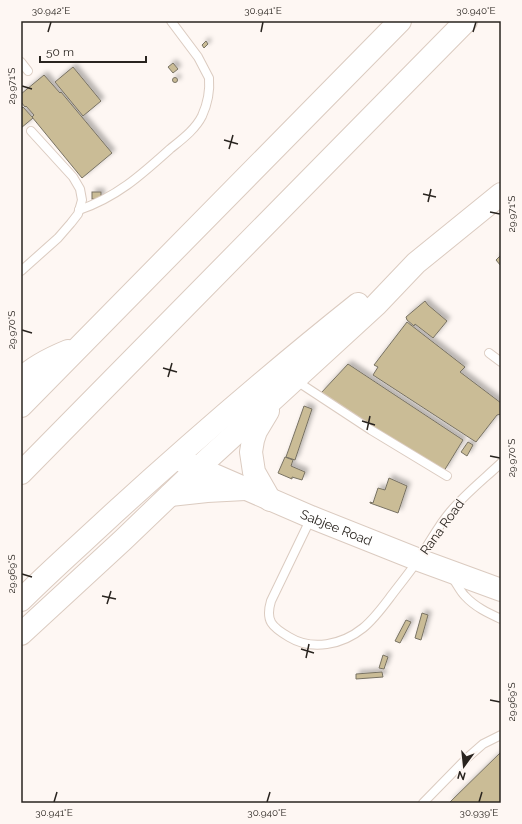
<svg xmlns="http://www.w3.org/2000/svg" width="522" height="824" font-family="Raleway,sans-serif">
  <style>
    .building { fill: #cabc96; stroke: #787263; filter: url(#shadow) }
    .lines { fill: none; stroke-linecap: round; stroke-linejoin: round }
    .lane-casing { stroke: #dbcbc0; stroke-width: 10 }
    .secondary-casing { stroke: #dbcbc0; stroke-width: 24 }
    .primary-casing { stroke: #dbcbc0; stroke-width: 24 }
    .highway-casing { stroke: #dbcbc0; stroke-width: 24 }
    .lane { stroke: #fff; stroke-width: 8 }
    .secondary { stroke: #fff; stroke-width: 22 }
    .primary { stroke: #fff; stroke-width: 22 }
    .highway { stroke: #fff; stroke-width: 22 }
    .ticks { fill: none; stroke: #29241f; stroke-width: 1.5 }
    .labels { text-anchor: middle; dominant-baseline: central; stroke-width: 3.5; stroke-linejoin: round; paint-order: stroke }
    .street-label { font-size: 13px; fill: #29241f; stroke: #fef7f3 }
    .neatline { fill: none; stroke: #29241f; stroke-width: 1.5 }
    .ticks-label { font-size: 10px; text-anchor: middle; fill: #29241f }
  </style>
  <defs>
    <filter id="shadow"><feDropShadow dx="3.5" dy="-3.5" stdDeviation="2" flood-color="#0004"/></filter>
  </defs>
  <rect width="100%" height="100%" fill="#fef7f3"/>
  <g class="building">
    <polygon points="206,41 208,44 204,48 202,45"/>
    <polygon points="173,63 178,69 173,73 168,67"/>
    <polygon points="73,67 101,101 83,116 55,82"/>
    <polygon points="44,75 60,93 61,92 112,153 82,178 32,117 34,115 26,106 25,107 21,102 21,94"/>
    <circle cx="175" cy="80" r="2.5"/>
    <polygon points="23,107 33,118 21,128 21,109"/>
    <rect x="92" y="192" width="9" height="7"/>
    <polygon points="501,255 501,266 496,260"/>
    <polygon points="425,301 428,305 447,321 433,338 415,324 414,326 407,320 406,317"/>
    <polygon points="407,322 465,367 460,372 501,403 501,414 497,415 476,442 373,375 378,367 374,365"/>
    <polygon points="348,364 463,440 444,471 401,445 321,393"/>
    <polygon points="304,406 312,409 295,460 286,457"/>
    <polygon points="468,442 473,445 467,456 461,452"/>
    <polygon points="285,457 293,460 291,466 305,472 302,480 292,477 292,479 278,473"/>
    <polygon points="389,478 407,486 398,513 370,503 370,502 373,503 378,488 385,490"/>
    <polygon points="422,613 428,615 421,640 415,638"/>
    <polygon points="406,620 411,622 400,643 395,641"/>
    <polygon points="383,655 388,657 384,669 379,668"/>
    <polygon points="382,672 383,677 356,679 356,674"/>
    <polygon points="501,752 501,803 449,803"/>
  </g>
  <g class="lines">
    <defs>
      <g id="lane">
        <polyline points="21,62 28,71"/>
        <path d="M 79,210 C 117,197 141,175 170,149 C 181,140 195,130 202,116 C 207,105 210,90 209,78 L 198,57 L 171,21"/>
        <polyline points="21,271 58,238 71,223 78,214 82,200 80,189 73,177 31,131"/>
        <polyline points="489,353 501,362"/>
        <polyline points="295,380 371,430 447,476"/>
        <path d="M 311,518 L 271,601 C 265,621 272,627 289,637 C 312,651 342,645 363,628 C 374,619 382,608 391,596 C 400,584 410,572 418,560 C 429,544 438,526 450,512 C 465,494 484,479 501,463"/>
        <path d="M 452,577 C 457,584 460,591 465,596 C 475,607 488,613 501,619"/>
        <polyline points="423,803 467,758 483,744 501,735"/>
      </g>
      <g id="secondary">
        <path id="s1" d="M 182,461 L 311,517 L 419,560 L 501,590"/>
      </g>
      <g id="primary">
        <polyline points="268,411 256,431 253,440 251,452 254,472 270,500"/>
        <polyline points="170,495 207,491 245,489"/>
        <path d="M 21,600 C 51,570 83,542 114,513 C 193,441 274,371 358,304"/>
        <polyline points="21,634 123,540 198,468 376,305 416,263 501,194"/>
      </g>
      <g id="highway">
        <path d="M 21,379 C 34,366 51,358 68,351"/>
        <polyline points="21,406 400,21"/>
        <polyline points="21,473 466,21"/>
      </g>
    </defs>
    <use href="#lane" class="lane-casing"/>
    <use href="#secondary" class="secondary-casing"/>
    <use href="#primary" class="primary-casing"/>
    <use href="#highway" class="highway-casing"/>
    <use href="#lane" class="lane"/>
    <use href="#secondary" class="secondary"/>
    <use href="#primary" class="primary"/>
    <use href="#highway" class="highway"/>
  </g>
  <path class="ticks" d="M 48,32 L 51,22M 261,32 L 263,22M 473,32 L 476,22M 22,86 L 32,89M 224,140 L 238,144M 229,149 L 233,135M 423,194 L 436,197M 428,202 L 431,189M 490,212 L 500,214M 22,330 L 32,333M 163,368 L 177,372M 168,377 L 172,363M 362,421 L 375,425M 367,430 L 370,416M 490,456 L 500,458M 22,574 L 32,577M 102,596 L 116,599M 107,604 L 111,591M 301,649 L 314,653M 306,658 L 309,644M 490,700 L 500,702M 54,802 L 57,792M 267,802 L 270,792M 479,802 L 482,792"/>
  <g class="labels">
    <g class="street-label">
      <text stroke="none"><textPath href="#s1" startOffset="168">Sabjee Road</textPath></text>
      <text transform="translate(442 527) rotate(-54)">Rana Road</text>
    </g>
  </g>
  <rect width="522" height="824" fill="none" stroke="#fef7f3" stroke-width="44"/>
  <g transform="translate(464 766) rotate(195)" stroke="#fef7f3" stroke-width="3" paint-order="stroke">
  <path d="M0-3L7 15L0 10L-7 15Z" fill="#29241f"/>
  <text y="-6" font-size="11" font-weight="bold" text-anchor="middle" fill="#29241f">N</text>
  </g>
  <path d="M40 56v6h106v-6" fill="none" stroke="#29241f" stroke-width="2"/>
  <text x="46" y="56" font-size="12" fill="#29241f" stroke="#fef7f3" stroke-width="3" paint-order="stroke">50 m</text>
  <rect x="22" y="22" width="478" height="780" class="neatline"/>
  <g class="ticks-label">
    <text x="51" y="14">30.942°E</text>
    <text x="263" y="14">30.941°E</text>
    <text x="476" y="14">30.940°E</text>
    <text transform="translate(11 86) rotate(-90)" y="4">29.971°S</text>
    <text transform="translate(511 214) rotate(-90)" y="4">29.971°S</text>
    <text transform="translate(11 330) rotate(-90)" y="4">29.970°S</text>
    <text transform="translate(511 458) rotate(-90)" y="4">29.970°S</text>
    <text transform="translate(11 574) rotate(-90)" y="4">29.969°S</text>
    <text transform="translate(511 702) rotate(-90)" y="4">29.969°S</text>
    <text x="54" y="816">30.941°E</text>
    <text x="267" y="816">30.940°E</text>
    <text x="479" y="816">30.939°E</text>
  </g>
</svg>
